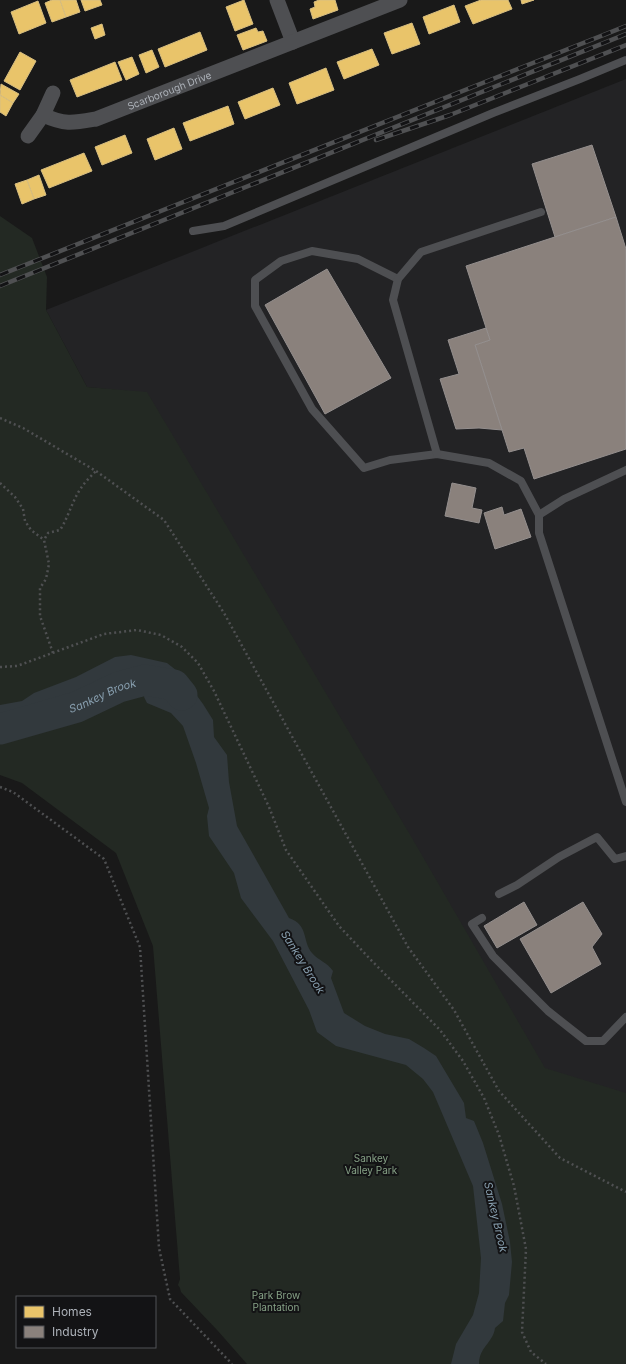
<svg xmlns="http://www.w3.org/2000/svg" width="626" height="1364" font-family="Inter,sans-serif">
  <style>
    .built { fill: #232325 }
    .green { fill: #232923 }
    .water { fill: #32393d }
    .homes { fill: #e9c46a; stroke: #d7be81 }
    .industry { fill: #8a817c; stroke: #948f8e }
    .lines { fill: none; stroke-linecap: round; stroke-linejoin: round }
    .river { stroke: #32393d; stroke-width: 31 }
    .path { stroke: #4f5052; stroke-width: 2.5; stroke-dasharray: 2 3; stroke-linecap: butt }
    .service { stroke: #4e4f52; stroke-width: 8 }
    .minor { stroke: #4e4f52; stroke-width: 15 }
    .rail-casing { stroke: #4f5052; stroke-width: 4.5 }
    .rail { stroke: #131315; stroke-width: 3; stroke-dasharray: 9; stroke-linecap: butt }
    .labels { text-anchor: middle; dominant-baseline: central; stroke-width: 4; stroke-linejoin: round; paint-order: stroke }
    .street-label { font-size: 10px; fill: #acb1b8; stroke: #131315 }
    .park-label { font-size: 10px; fill: #86a186; stroke: #131315 }
    .water-label { font-size: 11px; font-style: italic; fill: #889faf; stroke: #131315 }
  </style>
  <rect width="100%" height="100%" fill="#191919"/>
  <polygon class="built" points="626,79 626,1094 542,1068 147,393 87,387 46,310"/>
  <polygon class="green" points="0,216 32,238 47,277 46,310 87,387 147,392 412,838 545,1068 626,1093 626,1364 247,1364 218,1331 181,1292 180,1288 178,1285 180,1279 153,946 116,853 22,783 0,775"/>
  <path class="water" d="M 131,655 L 167,663 L 181,674 L 203,704 L 213,720 L 214,737 L 227,755 L 229,782 L 237,826 L 289,918 C 309,925 302,941 312,953 C 319,961 327,962 333,971 L 331,978 L 344,1013 L 365,1026 L 385,1034 L 409,1039 L 424,1048 L 436,1056 L 464,1103 L 466,1118 L 474,1121 L 483,1143 L 502,1204 L 510,1242 L 512,1262 L 509,1295 L 505,1303 L 503,1321 L 495,1328 C 493,1343 479,1347 479,1364 L 451,1364 L 456,1344 L 473,1315 L 479,1293 L 481,1258 L 473,1186 L 433,1092 L 423,1079 L 406,1065 L 336,1046 L 317,1032 L 309,1010 L 273,941 L 241,898 L 234,873 L 209,836 L 207,816 L 209,808 L 196,763 L 183,726 L 171,713 L 147,703 L 144,697 L 145,684 L 144,677 L 139,673 L 128,672 L 117,676 L 107,685 L 62,715 L 0,732 L 0,705 L 22,701 L 34,693 L 76,677 L 115,657 Z"/>
  <g class="homes">
    <polygon points="52,0 60,0 66,17 52,22 45,3"/>
    <polygon points="60,0 76,0 80,12 66,17"/>
    <polygon points="81,0 100,0 102,5 85,11"/>
    <polygon points="244,0 253,24 235,31 226,7"/>
    <polygon points="319,0 335,0 338,10 313,19 310,9 315,7 314,2"/>
    <polygon points="481,0 508,0 512,9 473,24 465,6"/>
    <polygon points="521,0 534,0 522,4"/>
    <polygon points="38,1 46,23 19,34 11,12"/>
    <polygon points="454,5 460,22 429,34 423,17"/>
    <polygon points="412,23 420,44 392,54 384,33"/>
    <polygon points="102,24 105,35 95,39 91,28"/>
    <polygon points="256,28 258,32 263,31 267,41 243,50 237,35"/>
    <polygon points="200,32 207,50 165,67 158,49"/>
    <polygon points="372,49 379,65 344,79 337,62"/>
    <polygon points="152,50 159,67 146,73 139,55"/>
    <polygon points="20,52 36,61 20,90 4,81"/>
    <polygon points="132,57 139,74 126,80 118,62"/>
    <polygon points="115,62 122,80 77,97 70,80"/>
    <polygon points="326,68 334,90 297,104 289,83"/>
    <polygon points="1,84 19,94 13,103 0,95"/>
    <polygon points="273,88 280,105 245,119 238,102"/>
    <polygon points="0,95 13,103 6,116 0,112"/>
    <polygon points="228,106 234,124 190,141 183,123"/>
    <polygon points="174,128 182,149 155,160 147,139"/>
    <polygon points="125,135 132,153 102,165 95,147"/>
    <polygon points="84,153 92,171 49,188 41,170"/>
    <polygon points="39,175 46,195 34,199 27,180"/>
    <polygon points="27,180 34,199 22,204 15,184"/>
  </g>
  <g class="industry">
    <polygon points="592,145 616,217 555,237 532,164"/>
    <polygon points="616,217 626,249 626,449 534,479 524,448 509,452 475,345 490,340 466,266"/>
    <polygon points="327,269 391,378 325,414 265,305"/>
    <polygon points="486,328 490,340 475,345 502,430 479,428 456,429 440,379 459,374 448,340"/>
    <polygon points="452,483 476,488 472,508 482,510 479,523 445,516"/>
    <polygon points="502,507 504,515 521,509 531,537 495,549 484,513"/>
    <polygon points="524,902 537,925 497,948 484,926"/>
    <polygon points="583,902 602,934 592,947 601,964 551,993 520,939"/>
  </g>
  <g class="lines">
    <path class="river" id="s1" d="M 0,729 L 77,707 L 119,687 L 145,680 L 174,685 L 182,695"/>
    <g class="path">
      <polyline points="0,418 23,428 96,471 164,520 224,613 408,947 454,1010 499,1091 560,1158 626,1192"/>
      <polyline points="0,483 15,497 23,509 25,521 31,530 44,540"/>
      <path d="M 53,653 L 40,616 L 40,588 L 46,579 L 49,564 L 44,540 L 48,533 L 60,530 C 69,516 72,501 81,488 C 85,482 91,476 96,471"/>
      <polyline points="0,667 17,666 104,634 137,630 161,635 182,647 198,663 214,691 269,807 286,850 339,926 371,960 440,1030 463,1061 484,1098 499,1135 514,1186 526,1249 522,1332 531,1352 546,1364"/>
      <polyline points="0,787 13,792 104,859 140,947 159,1248 170,1299 232,1364"/>
    </g>
    <g class="service">
      <polyline points="193,231 224,226 493,113 580,79 626,60"/>
      <polyline points="398,279 358,259 312,251 281,261 255,280 255,306 312,409 364,468 390,460 437,454 489,463 521,481 539,515"/>
      <polyline points="437,454 393,300 398,279 421,252 541,212"/>
      <polyline points="626,470 564,499 539,515 539,533 626,802"/>
      <polyline points="499,894 517,885 559,857 597,837 615,859 626,856"/>
      <polyline points="482,918 472,924 493,956 548,1011 586,1041 603,1041 626,1017"/>
    </g>
    <g class="minor">
      <polyline points="277,0 293,42"/>
      <path id="s2" d="M 43,115 C 65,125 73,123 96,119 L 400,0"/>
      <polyline points="28,136 43,115 53,93"/>
    </g>
    <defs>
      <g id="rail">
        <polyline points="376,140 450,115 626,45"/>
        <polyline points="0,275 626,26"/>
        <polyline points="0,286 626,34"/>
      </g>
    </defs>
    <use href="#rail" class="rail-casing"/>
    <use href="#rail" class="rail"/>
  </g>
  <g class="labels">
    <g class="street-label">
      <text stroke="none"><textPath href="#s2" startOffset="133">Scarborough Drive</textPath></text>
    </g>
    <g class="park-label">
      <text x="371" y="1158">Sankey<tspan x="371" dy="12">Valley Park</tspan></text>
      <text x="276" y="1295">Park Brow<tspan x="276" dy="12">Plantation</tspan></text>
    </g>
    <g class="water-label">
      <text stroke="none"><textPath href="#s1" startOffset="108">Sankey Brook</textPath></text>
      <text transform="translate(303 962) rotate(58)">Sankey Brook</text>
      <text transform="translate(496 1217) rotate(77)">Sankey Brook</text>
    </g>
  </g>
  <rect x="16" y="1296" width="140" height="52" fill="#131315" stroke="#505256"/>
  <rect x="24" y="1306" width="20" height="12" fill="#e9c46a" stroke="#505256"/>
  <text x="52" y="1316" font-size="12" fill="#acb1b8">Homes</text>
  <rect x="24" y="1326" width="20" height="12" fill="#8a817c" stroke="#505256"/>
  <text x="52" y="1336" font-size="12" fill="#acb1b8">Industry</text>
</svg>
